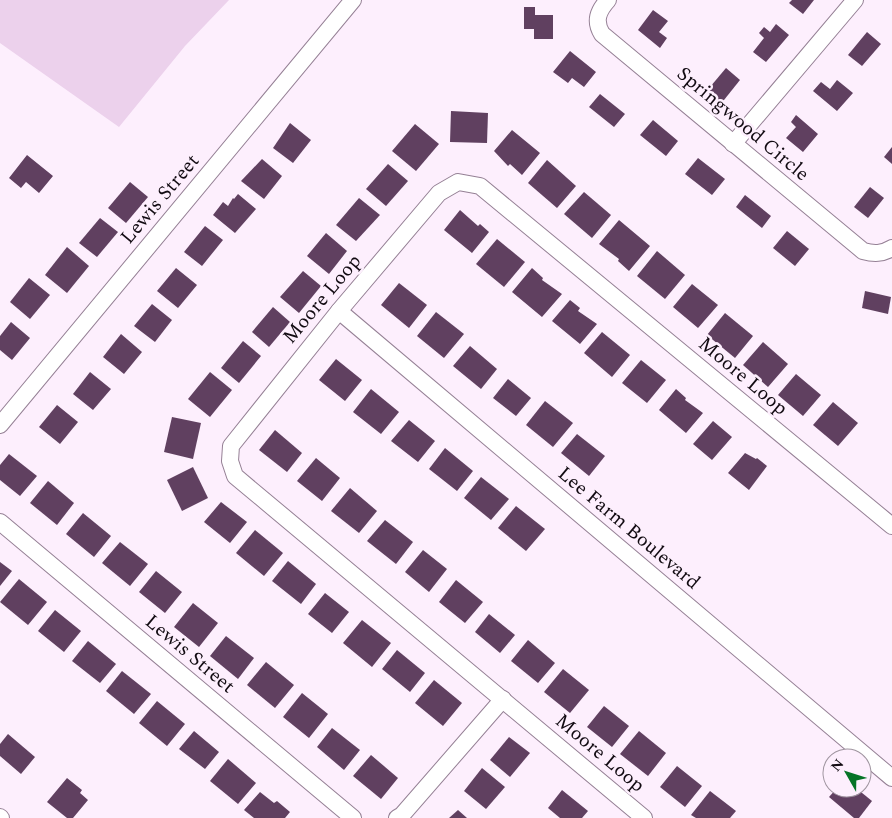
<svg xmlns="http://www.w3.org/2000/svg" width="892" height="818" font-family="Spectral,serif">
  <style>
    .green { fill: #ecd1ec }
    .building { fill: #604060 }
    .lines { fill: none; stroke-linecap: round; stroke-linejoin: round }
    .minor-casing { stroke: #958095; stroke-width: 18 }
    .minor { stroke: #fff; stroke-width: 16 }
    .labels { text-anchor: middle; dominant-baseline: central; stroke-width: 5; stroke-linejoin: round; paint-order: stroke }
    .street-label { font-size: 20px; fill: #120b12; stroke: #fdeffd }
  </style>
  <rect width="100%" height="100%" fill="#fdeffd"/>
  <polygon class="green" points="0,0 229,0 185,46 119,127 0,43"/>
  <g class="building">
    <polygon points="792,0 814,0 803,14 789,3"/>
    <polygon points="524,7 535,7 535,15 553,15 553,39 534,39 534,29 524,29"/>
    <polygon points="653,10 668,21 659,32 667,38 660,48 638,30"/>
    <polygon points="776,24 789,35 766,62 753,52 764,38 759,33 764,27 770,32"/>
    <polygon points="867,32 881,44 862,66 848,55"/>
    <polygon points="570,51 596,72 584,87 572,78 568,83 553,72"/>
    <polygon points="726,68 740,80 720,105 705,93"/>
    <polygon points="837,80 853,93 837,111 813,91 821,82 830,89"/>
    <polygon points="600,94 625,114 614,127 589,107"/>
    <polygon points="451,111 488,113 487,143 450,142"/>
    <polygon points="796,115 818,134 803,152 786,138 796,127 791,122"/>
    <polygon points="653,120 678,141 666,156 640,135"/>
    <polygon points="290,123 311,140 293,163 273,148"/>
    <polygon points="415,124 439,144 416,171 392,151"/>
    <polygon points="512,130 540,153 522,175 510,164 508,166 494,151"/>
    <polygon points="892,147 892,164 884,157"/>
    <polygon points="27,155 53,176 39,193 26,182 21,188 9,178"/>
    <polygon points="698,158 725,179 712,195 685,174"/>
    <polygon points="262,159 282,176 264,199 241,181"/>
    <polygon points="547,160 576,186 557,208 528,183"/>
    <polygon points="388,164 408,181 386,206 366,189"/>
    <polygon points="130,182 148,197 126,223 108,208"/>
    <polygon points="870,187 884,198 868,218 854,207"/>
    <polygon points="584,192 611,215 592,238 564,214"/>
    <polygon points="238,194 256,209 235,233 213,215 223,202 228,206 233,198 234,199"/>
    <polygon points="745,195 771,216 762,228 736,207"/>
    <polygon points="359,198 380,215 356,241 336,225"/>
    <polygon points="460,210 478,226 480,224 489,232 472,253 444,230"/>
    <polygon points="100,218 118,232 97,257 79,243"/>
    <polygon points="619,220 650,246 629,271 618,261 619,259 599,244"/>
    <polygon points="205,226 223,240 202,266 184,252"/>
    <polygon points="787,231 809,249 795,266 773,248"/>
    <polygon points="326,233 347,251 329,274 307,256"/>
    <polygon points="497,239 525,262 504,287 476,264"/>
    <polygon points="67,247 89,266 67,293 45,275"/>
    <polygon points="657,251 685,275 665,299 637,276"/>
    <polygon points="176,268 197,285 178,308 157,291"/>
    <polygon points="532,268 543,278 542,280 562,294 542,317 512,292"/>
    <polygon points="303,271 321,286 299,313 280,297"/>
    <polygon points="29,278 50,295 30,319 10,302"/>
    <polygon points="399,283 427,305 409,328 381,305"/>
    <polygon points="692,284 718,305 698,328 673,307"/>
    <polygon points="865,291 891,297 888,314 862,308"/>
    <polygon points="570,300 580,308 578,311 597,324 580,344 552,321"/>
    <polygon points="152,304 172,320 155,342 134,326"/>
    <polygon points="273,307 290,322 269,347 252,332"/>
    <polygon points="436,312 464,334 444,358 417,336"/>
    <polygon points="725,313 753,336 735,358 707,335"/>
    <polygon points="11,322 30,338 12,360 0,350 0,336"/>
    <polygon points="602,332 630,355 612,377 584,353"/>
    <polygon points="121,334 142,352 124,374 103,357"/>
    <polygon points="243,341 261,356 239,383 221,368"/>
    <polygon points="763,342 788,364 768,387 743,365"/>
    <polygon points="470,346 497,369 481,389 453,366"/>
    <polygon points="336,359 362,380 345,401 319,380"/>
    <polygon points="641,360 666,380 647,403 622,383"/>
    <polygon points="90,372 111,389 93,410 73,394"/>
    <polygon points="210,372 232,390 210,417 188,399"/>
    <polygon points="796,374 821,395 803,416 778,395"/>
    <polygon points="508,379 531,398 516,416 493,398"/>
    <polygon points="371,389 399,412 381,434 353,412"/>
    <polygon points="676,389 686,398 685,400 703,413 686,433 659,410"/>
    <polygon points="545,401 573,423 553,447 526,425"/>
    <polygon points="833,402 858,423 838,446 813,425"/>
    <polygon points="57,405 78,422 60,444 39,427"/>
    <polygon points="172,417 201,423 193,459 164,452"/>
    <polygon points="409,420 435,441 418,462 391,441"/>
    <polygon points="713,421 732,437 712,460 693,444"/>
    <polygon points="275,430 302,453 287,472 259,450"/>
    <polygon points="577,434 605,456 589,476 561,453"/>
    <polygon points="445,448 473,471 457,491 429,469"/>
    <polygon points="745,453 756,459 757,458 767,466 749,490 728,473"/>
    <polygon points="9,454 37,476 20,496 0,480 0,465"/>
    <polygon points="316,458 340,478 322,501 297,481"/>
    <polygon points="193,467 208,498 182,511 167,480"/>
    <polygon points="481,477 509,499 491,520 464,498"/>
    <polygon points="48,481 74,503 57,525 30,503"/>
    <polygon points="350,488 377,511 359,533 331,511"/>
    <polygon points="221,502 247,522 230,543 204,522"/>
    <polygon points="516,506 545,529 526,551 498,528"/>
    <polygon points="83,513 111,536 94,557 66,534"/>
    <polygon points="385,520 413,542 396,564 367,541"/>
    <polygon points="255,530 283,553 264,576 236,553"/>
    <polygon points="120,542 148,564 130,586 102,563"/>
    <polygon points="423,550 447,569 429,592 405,572"/>
    <polygon points="288,561 316,584 301,604 272,581"/>
    <polygon points="0,562 12,571 0,586"/>
    <polygon points="156,571 182,592 165,613 139,592"/>
    <polygon points="19,579 47,602 28,625 0,602"/>
    <polygon points="456,580 483,602 465,623 439,602"/>
    <polygon points="325,593 349,612 332,633 308,614"/>
    <polygon points="193,603 218,623 199,647 174,627"/>
    <polygon points="55,610 81,631 64,652 38,631"/>
    <polygon points="489,614 515,635 500,653 475,632"/>
    <polygon points="362,620 391,643 372,667 343,643"/>
    <polygon points="226,636 254,658 238,679 210,656"/>
    <polygon points="528,640 555,663 538,683 511,661"/>
    <polygon points="88,641 116,664 100,683 72,661"/>
    <polygon points="397,650 425,673 410,692 382,669"/>
    <polygon points="266,662 294,685 275,708 247,685"/>
    <polygon points="563,669 589,690 570,713 544,692"/>
    <polygon points="122,671 151,694 134,714 106,691"/>
    <polygon points="434,680 462,703 443,726 415,703"/>
    <polygon points="302,693 328,714 309,738 283,717"/>
    <polygon points="157,701 185,724 167,746 139,723"/>
    <polygon points="604,706 629,726 612,747 587,727"/>
    <polygon points="332,728 360,750 344,770 317,747"/>
    <polygon points="194,731 219,752 205,769 179,749"/>
    <polygon points="639,731 666,753 648,776 620,754"/>
    <polygon points="8,734 35,757 21,774 0,756 0,744"/>
    <polygon points="509,737 530,753 510,777 490,760"/>
    <polygon points="371,755 398,778 381,799 353,776"/>
    <polygon points="228,759 256,783 238,804 210,781"/>
    <polygon points="677,766 702,786 685,807 660,787"/>
    <polygon points="482,768 505,787 486,809 464,791"/>
    <polygon points="67,778 82,790 80,793 88,800 73,818 67,818 47,802"/>
    <polygon points="837,788 856,788 872,801 859,818 854,818 829,797"/>
    <polygon points="562,790 588,811 582,818 560,818 548,808"/>
    <polygon points="710,791 736,811 730,818 696,818 691,815"/>
    <polygon points="260,792 274,803 277,801 290,812 285,818 254,818 244,810"/>
    <polygon points="458,810 467,818 449,818"/>
  </g>
  <g class="lines">
    <defs>
      <g id="minor">
        <path d="M 608,0 C 598,11 594,21 602,34 L 863,251 C 874,254 882,254 892,248"/>
        <polyline points="733,144 855,0"/>
        <polyline points="339,311 892,778"/>
        <polyline points="0,425 353,0"/>
        <polyline points="0,522 353,818"/>
        <polyline points="0,817 1,818"/>
        <polyline points="397,818 402,815 503,699"/>
        <polyline points="644,818 235,476 230,461 231,446 339,311 439,193 458,182 480,186 892,526"/>
      </g>
    </defs>
    <use href="#minor" class="minor-casing"/>
    <use href="#minor" class="minor"/>
  </g>
  <g class="labels">
    <g class="street-label">
      <text transform="translate(743 124) rotate(40)">Springwood Circle</text>
      <text transform="translate(160 199) rotate(-50)">Lewis Street</text>
      <text transform="translate(322 299) rotate(-50)">Moore Loop</text>
      <text transform="translate(743 376) rotate(40)">Moore Loop</text>
      <text transform="translate(629 528) rotate(40)">Lee Farm Boulevard</text>
      <text transform="translate(190 654) rotate(40)">Lewis Street</text>
      <text transform="translate(600 753) rotate(40)">Moore Loop</text>
    </g>
  </g>
  <g transform="translate(847 773) rotate(309)"><circle r="24" fill="#fdeffd" stroke="#9f949f"/>
  <path d="M0-4L9 19L0 12L-9 19Z" fill="#067427"/>
  <text y="-8" font-size="14" font-weight="bold" text-anchor="middle" fill="#120b12">N</text>
  </g>
</svg>
